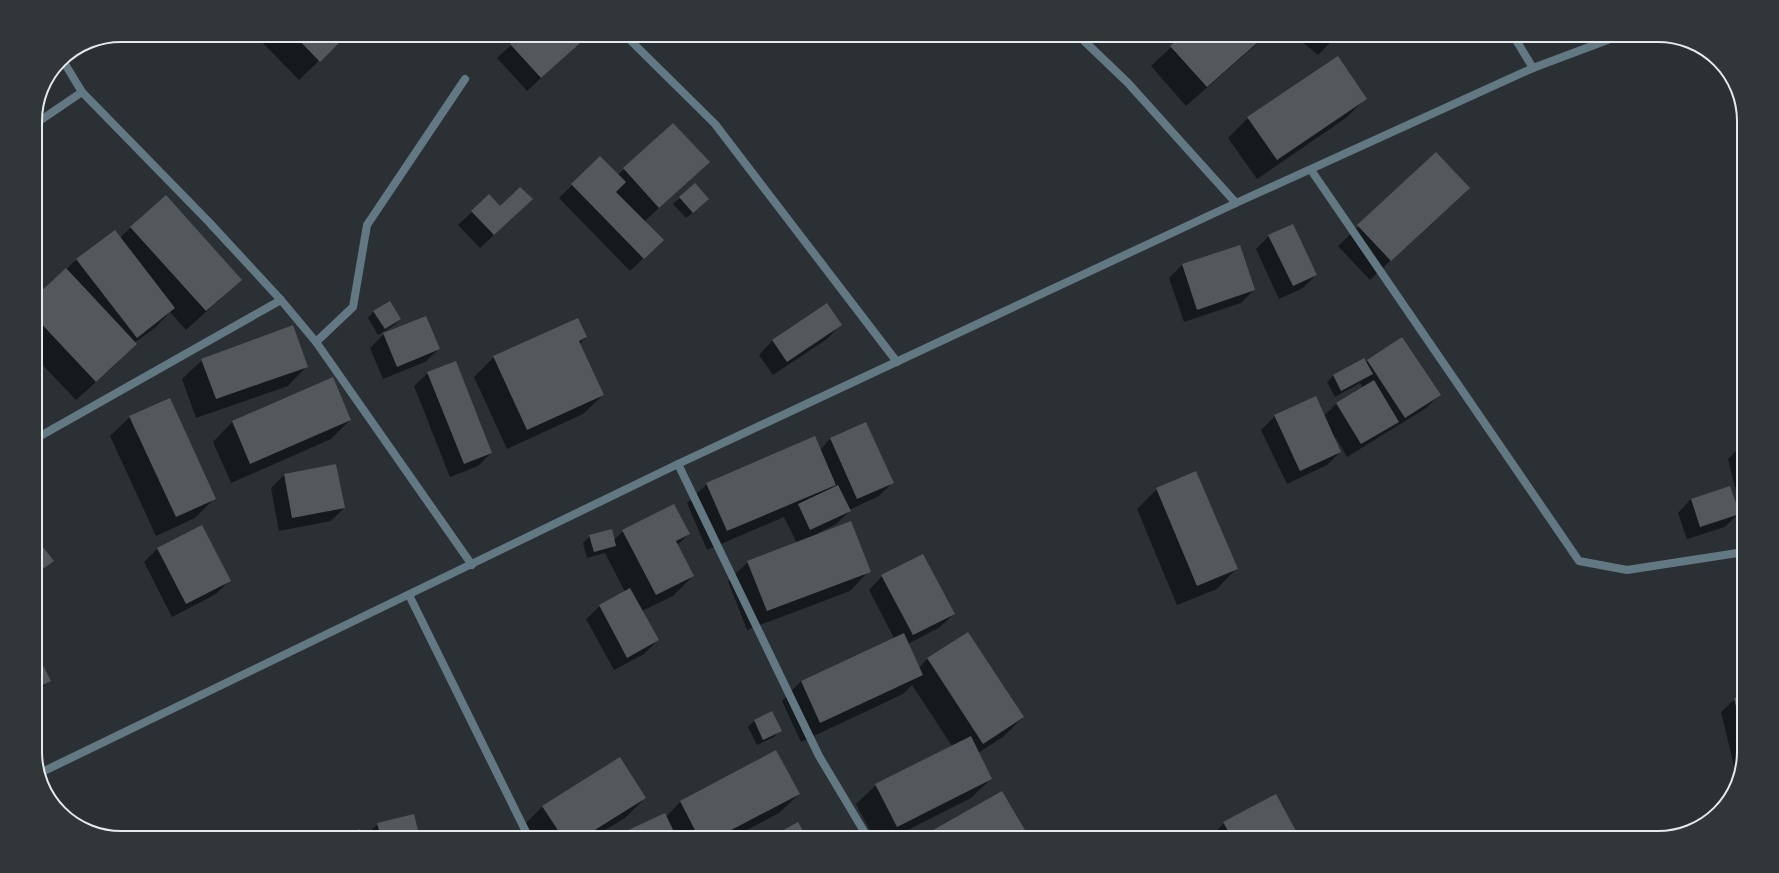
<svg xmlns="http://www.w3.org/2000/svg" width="1779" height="873" font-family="'Titillium Web',sans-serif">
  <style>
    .shadow { fill: #0007 }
    .building { fill: #52585b }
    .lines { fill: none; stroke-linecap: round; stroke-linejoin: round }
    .lane { stroke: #627984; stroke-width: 8 }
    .street { stroke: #627984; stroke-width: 8 }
    .rim { fill: none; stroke: #e6eaec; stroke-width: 2 }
  </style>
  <rect width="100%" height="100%" fill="#2a3033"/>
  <g class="shadow">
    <polygon points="255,35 346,35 299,80"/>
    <polygon points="522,35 588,35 527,91 497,58"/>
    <polygon points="1184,35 1267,35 1186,106 1151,66"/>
    <polygon points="1294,35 1338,35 1318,55"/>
    <polygon points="1365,99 1346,118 1257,179 1228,138 1248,118"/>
    <polygon points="1435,154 1468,188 1370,280 1338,246"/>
    <polygon points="708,162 644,222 649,253 630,271 559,198 572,185 618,175 624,169"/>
    <polygon points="489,196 500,207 518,212 480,248 458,225"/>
    <polygon points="680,198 701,206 686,218 673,204"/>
    <polygon points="131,227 241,280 186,330 170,312 155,328 134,343 116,364 76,400 35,357 35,298 77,259 120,238"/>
    <polygon points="1269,236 1316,275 1303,288 1279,299 1256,249"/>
    <polygon points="1182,265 1254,290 1241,303 1184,322 1169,278"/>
    <polygon points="826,305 840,325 827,339 773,375 759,355 772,341"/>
    <polygon points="374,311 400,319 393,326 378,335 368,318"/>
    <polygon points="384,334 439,349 425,362 383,379 370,348"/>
    <polygon points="586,337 580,344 603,395 583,414 507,449 474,377 494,357"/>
    <polygon points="1402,339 1439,395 1426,408 1347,457 1336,438 1334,439 1340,452 1327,465 1287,484 1261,430 1275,416 1324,416 1336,404 1363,388 1360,383 1335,397 1327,382 1333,376 1364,359 1366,362"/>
    <polygon points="202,360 307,366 288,386 196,418 182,379"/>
    <polygon points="428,373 491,453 478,466 450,477 414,386"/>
    <polygon points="332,379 350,420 331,439 231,483 213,442 232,422"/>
    <polygon points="130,417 215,498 195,518 156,536 110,436"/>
    <polygon points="866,423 893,482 879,496 849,510 850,511 836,524 818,533 869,571 850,591 747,630 728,581 748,562 797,543 784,517 707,550 687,503 707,484 820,450 830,439"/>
    <polygon points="1742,445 1744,445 1744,523 1728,459"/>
    <polygon points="336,465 344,508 331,521 279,531 271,488 284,475"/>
    <polygon points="1157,489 1236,569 1217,589 1177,605 1137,509"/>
    <polygon points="1691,499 1739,513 1725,527 1687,539 1678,513"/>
    <polygon points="202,527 229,581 216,594 172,617 144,562 157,549"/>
    <polygon points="623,531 689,534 677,545 693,576 673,596 642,611 658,640 644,654 614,670 586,619 600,606 625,592 605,553 587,558 583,543 590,536 614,540"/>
    <polygon points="35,539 52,561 35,578"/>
    <polygon points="882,576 954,614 940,627 908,644 919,668 927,659 968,633 1023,717 1003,737 978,753 991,779 971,798 892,838 874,838 856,804 876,785 952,746 912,685 903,694 801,742 782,701 801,681 894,638 869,590"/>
    <polygon points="35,652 50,680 35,695"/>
    <polygon points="1744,697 1744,752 1740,769 1735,770 1721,712 1735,699"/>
    <polygon points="771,712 780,730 774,737 757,745 748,727 754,721"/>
    <polygon points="776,751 799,794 779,813 732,838 613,838 666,817 680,802"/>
    <polygon points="645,798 625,818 592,838 531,838 523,826 543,806"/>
    <polygon points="1224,823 1295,831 1288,838 1211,838 1211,837"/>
    <polygon points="378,824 419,838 363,838"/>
    <polygon points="1024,830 1016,838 921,838"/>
  </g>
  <g class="building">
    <polygon points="294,35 347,35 320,62"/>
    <polygon points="520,35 589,35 541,78 510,44"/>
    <polygon points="1182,35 1266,35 1207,87 1170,46"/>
    <polygon points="1338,56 1367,99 1277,160 1247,117"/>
    <polygon points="673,123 710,162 659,208 623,168"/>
    <polygon points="1436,152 1470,188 1391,261 1357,225"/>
    <polygon points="600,156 626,182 616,192 664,240 644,259 571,184"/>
    <polygon points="695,183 709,199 693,213 679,197"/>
    <polygon points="520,187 533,199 494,235 471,211 489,194 500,206"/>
    <polygon points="166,195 242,280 206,311 130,227"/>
    <polygon points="1293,224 1317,275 1293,286 1268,235"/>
    <polygon points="115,230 175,308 137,338 76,259"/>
    <polygon points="1240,245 1255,290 1197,310 1182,264"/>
    <polygon points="66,268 137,344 96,382 35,317 35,297"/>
    <polygon points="390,301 401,319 385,329 373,311"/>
    <polygon points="827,303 842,325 787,362 772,340"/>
    <polygon points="426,316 440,349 397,367 383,333"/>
    <polygon points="578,318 587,337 579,341 604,395 527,430 493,356"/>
    <polygon points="293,325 308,367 216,399 201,359"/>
    <polygon points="1402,337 1441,395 1405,418 1367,360"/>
    <polygon points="1364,358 1373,374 1341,391 1333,375"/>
    <polygon points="456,361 492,453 464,464 427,372"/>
    <polygon points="333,377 351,420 250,464 232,421"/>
    <polygon points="1374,380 1399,422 1361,444 1336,403"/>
    <polygon points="1316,396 1341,452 1300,471 1274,415"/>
    <polygon points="170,398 216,499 176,517 129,416"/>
    <polygon points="866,422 894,483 857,499 830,438"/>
    <polygon points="815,436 836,485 727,531 706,483"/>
    <polygon points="1741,444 1744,444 1744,453 1743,453"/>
    <polygon points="336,464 345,508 292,518 284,474"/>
    <polygon points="1196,471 1238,569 1197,586 1156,488"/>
    <polygon points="838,485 851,511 810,530 798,504"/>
    <polygon points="1730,486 1740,514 1700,527 1691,499"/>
    <polygon points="674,504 690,534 676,541 694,576 656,595 622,530"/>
    <polygon points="851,521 871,572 767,611 747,561"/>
    <polygon points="202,525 231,581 186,604 157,548"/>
    <polygon points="612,529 616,546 594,552 589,535"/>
    <polygon points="35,537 54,561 35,575"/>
    <polygon points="923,554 955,614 913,635 881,575"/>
    <polygon points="630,588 659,640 627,658 599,605"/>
    <polygon points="968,632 1024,717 983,744 927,658"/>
    <polygon points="904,633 923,675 820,723 801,681"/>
    <polygon points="35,650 51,681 35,689"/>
    <polygon points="1744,696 1744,737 1743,737 1734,698"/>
    <polygon points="772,711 782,731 763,740 754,720"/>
    <polygon points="971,736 992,779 897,827 875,784"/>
    <polygon points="776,750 800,794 716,838 699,838 680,801"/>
    <polygon points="620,757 646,798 582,838 563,838 542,806"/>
    <polygon points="1002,791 1025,830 1012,838 919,838"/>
    <polygon points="1276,794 1296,831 1284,838 1232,838 1223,822"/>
    <polygon points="665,813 677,838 611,838"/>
    <polygon points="414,814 420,838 381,838 377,823"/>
    <polygon points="798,822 807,838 769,838"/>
    <polygon points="360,829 364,838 340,838"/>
  </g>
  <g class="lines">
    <polyline class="lane" points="316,342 353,307 367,225 465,79"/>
    <g class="street">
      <polyline points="625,35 715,124 897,362"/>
      <polyline points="1078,35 1128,83 1236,203"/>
      <polyline points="1513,35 1533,68"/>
      <polyline points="62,59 82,92"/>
      <polyline points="35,124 82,92 207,220 281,300 316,342 472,565"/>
      <polyline points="1311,170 1579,561 1627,570 1744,552"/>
      <polyline points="35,439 281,300"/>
      <polyline points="678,464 819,756 868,838"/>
      <polyline points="409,595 529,838"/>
      <polyline points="40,773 678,464 1236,203 1533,68 1621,35"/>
    </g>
  </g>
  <path d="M0 0H1779V873H0ZM121 42H1658A79 79 0 0 1 1737 121V752A79 79 0 0 1 1658 831H121A79 79 0 0 1 42 752V121A79 79 0 0 1 121 42Z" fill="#313639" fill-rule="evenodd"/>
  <path class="rim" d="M121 42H1658A79 79 0 0 1 1737 121V752A79 79 0 0 1 1658 831H121A79 79 0 0 1 42 752V121A79 79 0 0 1 121 42Z"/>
</svg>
